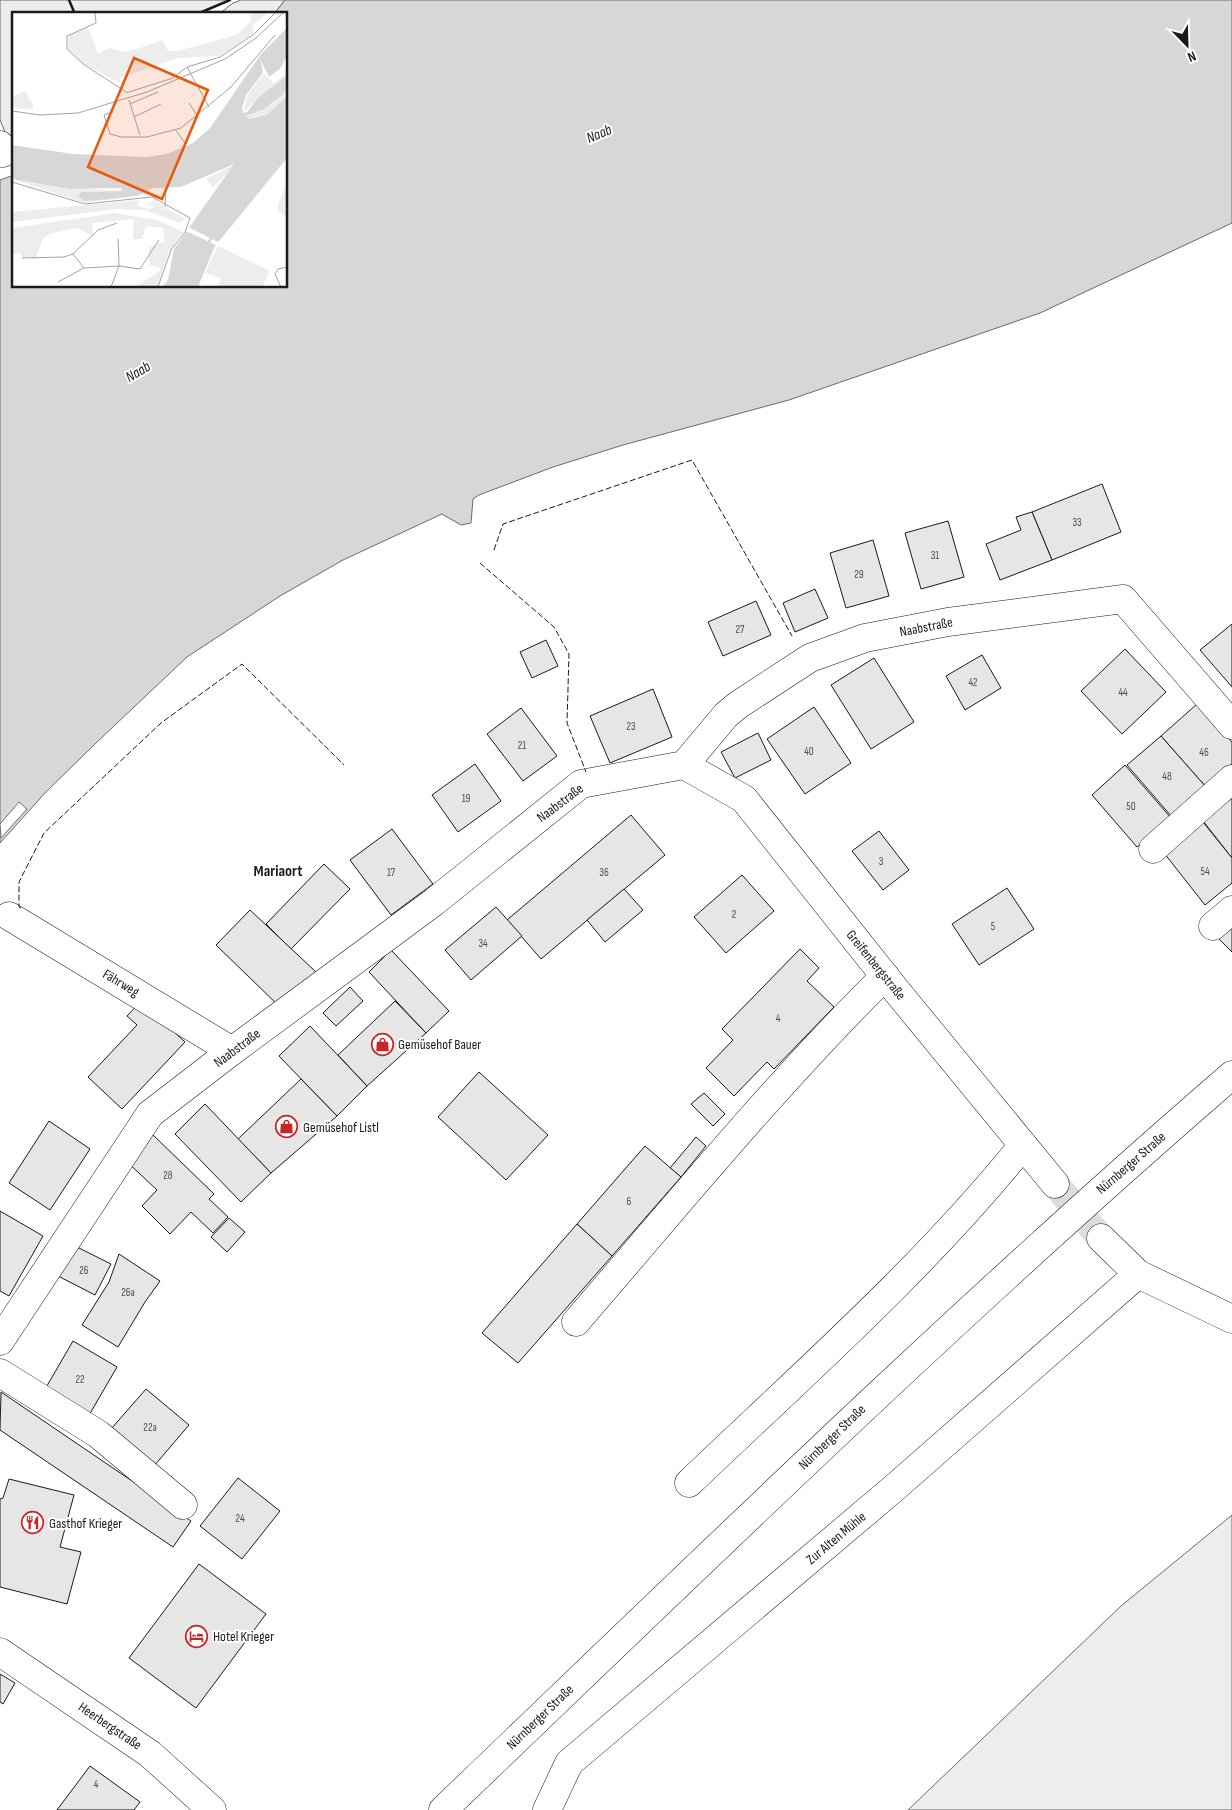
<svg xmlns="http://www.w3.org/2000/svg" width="1232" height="1810" font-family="'Sofia Sans Condensed',sans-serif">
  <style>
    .built { fill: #ededed; stroke: #6a6a6a }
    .water { fill: #d7d7d7; stroke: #6a6a6a }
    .pier { fill: #fff; stroke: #6a6a6a }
    .building { fill: #e6e6e6; stroke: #1a1a1a }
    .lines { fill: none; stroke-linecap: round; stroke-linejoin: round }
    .minor-tunnel { stroke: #ddd; stroke-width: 28; stroke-dasharray: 28 14; stroke-linecap: butt }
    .minor-casing { stroke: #1a1a1a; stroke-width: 29 }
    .major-casing { stroke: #1a1a1a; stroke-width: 29 }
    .minor { stroke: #fff; stroke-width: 28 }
    .major { stroke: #fff; stroke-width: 28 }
    .fence { stroke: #1a1a1a; stroke-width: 1; stroke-dasharray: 6 2.5; stroke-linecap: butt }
    .wall { stroke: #1a1a1a; stroke-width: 2.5 }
    .labels { text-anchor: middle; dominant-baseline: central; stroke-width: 4; stroke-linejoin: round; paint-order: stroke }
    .number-label { font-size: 11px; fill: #4d4d4d }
    .street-label { font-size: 14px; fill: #1a1a1a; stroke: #fff }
    .poi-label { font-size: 14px; fill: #1a1a1a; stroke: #fff; text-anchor: start }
    .water-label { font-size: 15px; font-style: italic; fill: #1a1a1a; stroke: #fff }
    .quarter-label { font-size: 16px; font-weight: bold; fill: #1a1a1a; stroke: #fff }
    .inset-river { fill: none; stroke: #d7d7d7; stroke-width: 2.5 }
    .inset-road { fill: none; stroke: #a3a3a3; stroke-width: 1 }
    .view { fill: #e8590c; fill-opacity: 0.15; stroke: #e8590c; stroke-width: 2.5 }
    .inset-edge { fill: none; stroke: #1a1a1a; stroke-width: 2.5 }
  </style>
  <rect width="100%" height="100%" fill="#fff"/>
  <g class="built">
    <polygon points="0,0 230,0 197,14 14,14 13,151 0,120"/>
    <polygon points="241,0 285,0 274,14 219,14 233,3"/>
    <polygon points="1232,1515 1232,1810 908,1810 1121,1606"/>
  </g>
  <polygon class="water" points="285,0 1232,0 1232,223 1040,313 789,400 623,445 553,467 479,495 473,499 471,523 461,525 442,514 343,560 280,596 187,657 96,743 45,793 0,843 0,180 14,175 14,286 286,286 286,14 274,14"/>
  <polygon class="pier" points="19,802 27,809 1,838 0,824"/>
  <g class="building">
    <polygon points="1102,484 1121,532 1052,560 1032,512"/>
    <polygon points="1032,512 1052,560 1000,580 986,544 1021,530 1016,517"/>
    <polygon points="948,521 964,577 921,589 905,533"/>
    <polygon points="873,540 889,596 846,608 830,553"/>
    <polygon points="815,589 828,618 795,632 783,603"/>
    <polygon points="756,601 771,635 723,656 708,622"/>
    <polygon points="1232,624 1232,687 1200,650"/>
    <polygon points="546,640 558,666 532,678 520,652"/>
    <polygon points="1125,649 1166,692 1122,734 1081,691"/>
    <polygon points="982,655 1001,688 965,710 946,676"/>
    <polygon points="874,658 914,722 871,749 831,685"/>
    <polygon points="653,689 672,737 610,763 590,716"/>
    <polygon points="1197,704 1232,742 1232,764 1206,787 1161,736"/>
    <polygon points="814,707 851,763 805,794 767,739"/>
    <polygon points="521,708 557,756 523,781 487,734"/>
    <polygon points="758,733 771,760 735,778 721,752"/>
    <polygon points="1161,736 1206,787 1172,817 1127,765"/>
    <polygon points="475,764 501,801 458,832 432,795"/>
    <polygon points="1125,765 1171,818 1137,847 1092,795"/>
    <polygon points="1232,798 1232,858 1203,821"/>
    <polygon points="631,815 665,855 541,959 507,920"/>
    <polygon points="1203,822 1232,858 1232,883 1205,905 1164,853"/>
    <polygon points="392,829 433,884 391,915 350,860"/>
    <polygon points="879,831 909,870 883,890 852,851"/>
    <polygon points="324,864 350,889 291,949 266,924"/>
    <polygon points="742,875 774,911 726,953 694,917"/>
    <polygon points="1007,888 1034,929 979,965 952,924"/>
    <polygon points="624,889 643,910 605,942 587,920"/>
    <polygon points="496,907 522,936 471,980 445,950"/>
    <polygon points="250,910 316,972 281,1008 216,945"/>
    <polygon points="1232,925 1232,952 1218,938"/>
    <polygon points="800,949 819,968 807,981 834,1007 774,1069 767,1062 734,1096 706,1068 733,1040 722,1029"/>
    <polygon points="391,950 449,1011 426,1033 369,972"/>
    <polygon points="350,987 363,1001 336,1026 323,1013"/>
    <polygon points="141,1001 185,1042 122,1109 88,1077 137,1025 127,1016"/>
    <polygon points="395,1001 426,1033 367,1086 338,1055"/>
    <polygon points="310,1026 367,1086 337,1116 279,1056"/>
    <polygon points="479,1072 548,1135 506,1180 438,1117"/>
    <polygon points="301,1079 337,1116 271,1173 238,1139"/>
    <polygon points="704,1093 725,1114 713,1126 691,1104"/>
    <polygon points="205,1104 271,1173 241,1202 175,1134"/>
    <polygon points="49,1121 90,1149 50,1210 9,1183"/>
    <polygon points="151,1133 214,1194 209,1199 228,1217 213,1233 191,1212 170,1234 142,1206 157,1190 125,1160"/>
    <polygon points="696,1137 706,1146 681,1177 670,1168"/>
    <polygon points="645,1146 681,1177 612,1256 577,1224"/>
    <polygon points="0,1211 43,1236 9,1296 0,1291"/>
    <polygon points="229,1218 245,1232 227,1252 211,1237"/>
    <polygon points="577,1224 612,1256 518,1363 482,1333"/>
    <polygon points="73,1245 111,1264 95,1295 58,1276"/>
    <polygon points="119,1254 160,1281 145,1302 118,1347 82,1325 109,1282"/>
    <polygon points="73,1341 117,1367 88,1417 44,1391"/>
    <polygon points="146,1389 189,1425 154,1466 111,1429"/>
    <polygon points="1,1392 191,1521 173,1547 0,1430"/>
    <polygon points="238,1478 280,1511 242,1559 200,1526"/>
    <polygon points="9,1479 74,1495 60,1547 81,1552 67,1604 0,1587 0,1499 3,1498"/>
    <polygon points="199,1564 266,1614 196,1708 129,1658"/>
    <polygon points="0,1674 15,1683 3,1704 0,1702"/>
    <polygon points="90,1766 140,1802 134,1810 57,1810"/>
  </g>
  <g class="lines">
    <polyline class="minor-tunnel" points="1055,1184 1101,1238"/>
    <defs>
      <g id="minor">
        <polyline points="0,145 3,153"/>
        <polyline points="684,765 744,799 895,989 1055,1184"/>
        <polyline points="1153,849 1232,779"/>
        <polyline points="9,916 232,1051"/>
        <polyline points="1213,926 1232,910"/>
        <polyline points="1101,1238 1138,1274 1232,1319"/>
        <path d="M 576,1322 C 677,1205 775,1085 885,976"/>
        <polyline points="0,1341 150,1114 232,1051 434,902 581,784 684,765 726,715 738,705 810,658 865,638 948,622 1123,599 1232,725"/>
        <polyline points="0,1373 98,1434 183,1505"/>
        <path d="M 689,1483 C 802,1375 925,1267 1023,1145"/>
        <polyline points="0,1652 150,1754 212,1810"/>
        <polyline points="547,1810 569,1763 893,1489 1138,1274"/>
      </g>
      <path id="major" d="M 443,1810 C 703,1561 960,1310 1232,1075"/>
    </defs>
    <use href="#minor" class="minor-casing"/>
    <use href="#major" class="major-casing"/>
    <use href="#minor" class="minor"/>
    <use href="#major" class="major"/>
    <g class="fence">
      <polyline points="494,550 503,524 692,460 792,636"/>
      <polyline points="480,563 554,627 569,654 567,723 586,772"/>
      <polyline points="21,908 19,907 19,882 44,833 161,723 242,664 344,765"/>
    </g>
    <g class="wall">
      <polyline points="69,0 75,14"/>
      <polyline points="197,14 230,0"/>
    </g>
  </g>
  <defs>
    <symbol id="shop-ring" viewBox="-11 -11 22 22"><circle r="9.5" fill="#fff" stroke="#c62828" stroke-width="1.5"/><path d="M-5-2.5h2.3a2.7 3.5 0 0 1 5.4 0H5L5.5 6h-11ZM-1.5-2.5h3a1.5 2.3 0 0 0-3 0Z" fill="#c62828"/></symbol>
    <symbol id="restaurant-ring" viewBox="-11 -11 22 22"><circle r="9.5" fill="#fff" stroke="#c62828" stroke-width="1.5"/><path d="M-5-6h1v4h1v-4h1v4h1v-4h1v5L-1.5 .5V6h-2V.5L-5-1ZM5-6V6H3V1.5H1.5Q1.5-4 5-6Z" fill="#c62828"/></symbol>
    <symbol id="hotel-ring" viewBox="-11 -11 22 22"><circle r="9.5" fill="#fff" stroke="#c62828" stroke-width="1.5"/><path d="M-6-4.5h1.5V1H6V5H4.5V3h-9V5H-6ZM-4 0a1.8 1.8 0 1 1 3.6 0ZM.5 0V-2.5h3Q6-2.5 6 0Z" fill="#c62828"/></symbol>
  </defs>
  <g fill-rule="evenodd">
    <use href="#shop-ring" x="370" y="1032" width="25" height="25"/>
    <use href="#shop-ring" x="274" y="1114" width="25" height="25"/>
    <use href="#restaurant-ring" x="20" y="1510" width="25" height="25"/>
    <use href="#hotel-ring" x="184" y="1624" width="25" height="25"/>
  </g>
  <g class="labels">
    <g class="number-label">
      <text x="1077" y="522">33</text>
      <text x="935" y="555">31</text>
      <text x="859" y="574">29</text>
      <text x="740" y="629">27</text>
      <text x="973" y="682">42</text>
      <text x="1123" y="692">44</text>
      <text x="631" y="726">23</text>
      <text x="522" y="745">21</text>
      <text x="809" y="751">40</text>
      <text x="1204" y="752">46</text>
      <text x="1167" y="776">48</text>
      <text x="466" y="798">19</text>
      <text x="1131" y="806">50</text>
      <text x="881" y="861">3</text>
      <text x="1205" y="871">54</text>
      <text x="391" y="872">17</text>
      <text x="604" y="872">36</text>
      <text x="734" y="914">2</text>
      <text x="993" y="926">5</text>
      <text x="483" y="943">34</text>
      <text x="778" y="1018">4</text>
      <text x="168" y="1175">28</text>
      <text x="629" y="1201">6</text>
      <text x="84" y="1270">26</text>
      <text x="128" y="1292">26a</text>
      <text x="80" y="1379">22</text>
      <text x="150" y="1427">22a</text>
      <text x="240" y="1518">24</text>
      <text x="96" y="1784">4</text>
    </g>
    <g class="street-label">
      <text transform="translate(926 627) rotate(-11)">Naabstraße</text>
      <text transform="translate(560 803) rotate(-37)">Naabstraße</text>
      <text transform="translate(876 965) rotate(51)">Greifenbergstraße</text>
      <text transform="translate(121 983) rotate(31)">Fährweg</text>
      <text transform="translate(237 1048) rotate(-37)">Naabstraße</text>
      <text transform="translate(1131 1163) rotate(-41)">Nürnberger Straße</text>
      <text transform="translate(832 1437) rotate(-44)">Nürnberger Straße</text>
      <text transform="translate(836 1538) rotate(-40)">Zur Alten Mühle</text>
      <text transform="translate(540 1717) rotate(-44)">Nürnberger Straße</text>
      <text transform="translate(110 1726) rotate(34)">Heerbergstraße</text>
    </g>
    <g class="poi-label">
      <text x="398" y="1044">Gemüsehof Bauer</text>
      <text x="303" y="1127">Gemüsehof Listl</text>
      <text x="49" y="1523">Gasthof Krieger</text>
      <text x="213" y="1636">Hotel Krieger</text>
    </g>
    <g class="water-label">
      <text transform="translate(599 134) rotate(-23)">Naab</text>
      <text transform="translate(138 372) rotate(-31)">Naab</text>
    </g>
    <g class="quarter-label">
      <text x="278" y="871">Mariaort</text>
    </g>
  </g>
  <g transform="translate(12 12)">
    <rect width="275" height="275" fill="#fff"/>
    <path d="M 243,0 L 257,0 L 240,14 L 242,21 L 207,44 L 165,46 L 108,66 L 108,71 L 70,51 L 56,37 L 57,23 L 76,15 L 86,41 L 98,36 L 111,40 L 125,37 L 151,28 L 156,39 L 165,39 L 225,23 L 239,9 L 238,3 ZM 275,61 L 275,64 L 231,100 L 236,82 L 252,62 L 262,71 ZM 275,77 L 275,84 L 257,101 L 237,107 L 233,104 L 260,92 ZM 13,79 L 21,93 L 21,98 L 0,95 L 0,85 ZM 221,153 L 222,154 L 201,176 L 194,167 ZM 0,167 L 58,177 L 110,178 L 69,180 L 73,189 L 124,184 L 138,177 L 138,181 L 146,183 L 146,186 L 132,183 L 73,191 ZM 272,176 L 275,177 L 275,207 L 265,197 ZM 142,187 L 152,195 L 150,199 L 153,196 L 174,207 L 167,211 L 133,198 L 106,197 L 0,210 L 0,200 L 127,188 L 126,194 L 137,197 L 143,195 L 135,192 L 141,191 ZM 102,201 L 145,208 L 171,220 L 156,241 L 146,275 L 123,275 L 147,260 L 148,256 L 138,253 L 136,241 L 138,235 L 153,229 L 151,216 L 134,214 L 130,227 L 121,227 L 122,207 L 80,211 L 81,224 L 65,216 L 40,221 L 31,226 L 24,246 L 10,246 L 8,240 L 0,243 L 0,216 ZM 206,234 L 258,259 L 250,275 L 206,275 L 208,266 L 193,261 Z" fill="#ededed"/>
    <path d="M 275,16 L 275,43 L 268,57 L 257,65 L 248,47 L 251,61 L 234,83 L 230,96 L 231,101 L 235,100 L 247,85 L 275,64 L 275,77 L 269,84 L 252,97 L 233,104 L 238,107 L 256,102 L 275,84 L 275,146 L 203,234 L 186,275 L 150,275 L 156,268 L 162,237 L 222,152 L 169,175 L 141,176 L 124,184 L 98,187 L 73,189 L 66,185 L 69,180 L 109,179 L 109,176 L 58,177 L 0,167 L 0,133 L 61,142 L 134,145 L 155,142 L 181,131 L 198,116 L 249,42 Z" fill="#d7d7d7"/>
    <path d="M 176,215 L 208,231 L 206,234 L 174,219 Z" fill="#fff"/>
    <path class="inset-river" d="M 173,275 L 173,269 L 265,118 L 275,106"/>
    <path class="inset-road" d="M 83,0 L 84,11 L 55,24 L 55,37 L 71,52 L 114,80M 175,55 L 197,95M 114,81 L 161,66 L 175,55 L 208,45 L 242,22 L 264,0M 117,88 L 128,123M 177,91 L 186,105M 118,92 L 146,80M 0,99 L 28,103 L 66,101 L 135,80 L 213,47 L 244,26 L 272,0M 101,100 L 92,103 L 98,122 L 109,125 L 135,125 L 169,116 L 219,75 L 263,23M 122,105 L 149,92M 163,117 L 173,131M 0,170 L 73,192 L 140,185 L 178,206 L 173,220 L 159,238 L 146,275M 153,195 L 154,177M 106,227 L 107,254 L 128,257 L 147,228M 61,242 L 72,256M 10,246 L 52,245 L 61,242 L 86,218 L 105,211M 46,270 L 72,256 L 107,254 L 99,275M 269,275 L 263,262 L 266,257 L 275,255"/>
    <path class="view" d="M 122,46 L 196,78 L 150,187 L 76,155 Z"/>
    <rect width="275" height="275" class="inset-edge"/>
  </g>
  <g transform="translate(1187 45) rotate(157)" stroke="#ffffff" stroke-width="4" paint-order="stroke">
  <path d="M0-4L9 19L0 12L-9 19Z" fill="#1a1a1a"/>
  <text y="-8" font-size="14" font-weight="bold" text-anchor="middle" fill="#1a1a1a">N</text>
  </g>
</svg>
